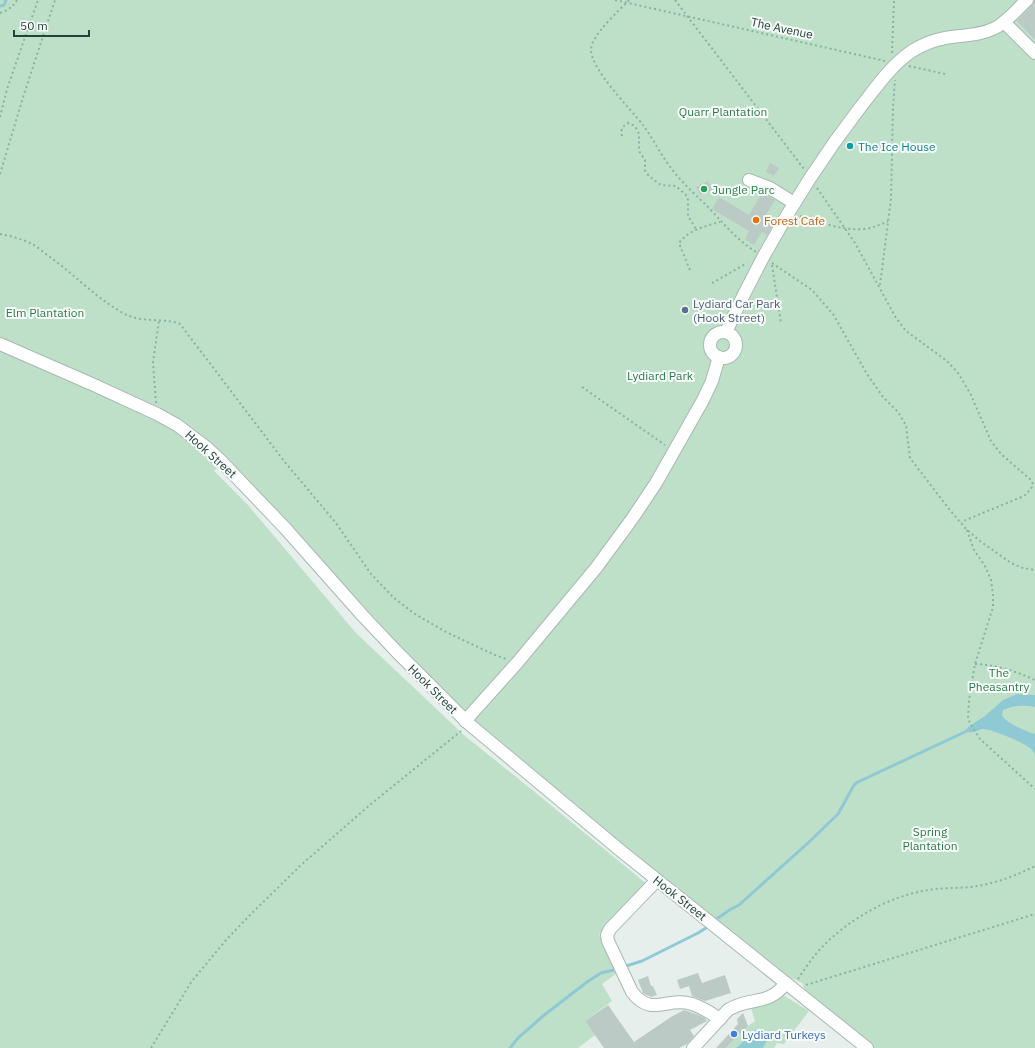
<svg xmlns="http://www.w3.org/2000/svg" width="1035" height="1048" font-family="'IBM Plex Sans',sans-serif">
  <style>
    .green { fill: #bfe0c8 }
    .water { fill: #8ec9d4 }
    .lines { fill: none; stroke-linecap: round; stroke-linejoin: round }
    .stream { stroke: #8ec9d4; stroke-width: 3 }
    .building { fill: #bbcac4 }
    .minor-casing { stroke: #a8b8b2; stroke-width: 14 }
    .path { stroke: #86b3a5; stroke-width: 2; stroke-dasharray: 2 3; stroke-linecap: butt }
    .minor { stroke: #fff; stroke-width: 12 }
    .culture-dot { fill: #0f9aa8; stroke: #f7fbf9; stroke-width: 1.5 }
    .leisure-dot { fill: #2e9e5b; stroke: #f7fbf9; stroke-width: 1.5 }
    .food-dot { fill: #e8710a; stroke: #f7fbf9; stroke-width: 1.5 }
    .service-dot { fill: #5c6f8a; stroke: #f7fbf9; stroke-width: 1.5 }
    .shop-dot { fill: #3f7fe0; stroke: #f7fbf9; stroke-width: 1.5 }
    .labels { text-anchor: middle; dominant-baseline: central; stroke-width: 4; stroke-linejoin: round; paint-order: stroke }
    .street-label { font-size: 12px; fill: #24423a; stroke: #f7fbf9 }
    .park-label { font-size: 12px; fill: #2d7a4b; stroke: #f7fbf9 }
    .culture-label { font-size: 12px; fill: #0d838f; stroke: #f7fbf9; text-anchor: start }
    .leisure-label { font-size: 12px; fill: #27864d; stroke: #f7fbf9; text-anchor: start }
    .food-label { font-size: 12px; fill: #c56008; stroke: #f7fbf9; text-anchor: start }
    .service-label { font-size: 12px; fill: #4e5e75; stroke: #f7fbf9; text-anchor: start }
    .shop-label { font-size: 12px; fill: #366cbe; stroke: #f7fbf9; text-anchor: start }
  </style>
  <rect width="100%" height="100%" fill="#e6efeb"/>
  <g class="green">
    <polygon points="0,0 1035,0 1035,1048 874,1048 807,994 802,983 787,976 527,769 422,674 380,624 330,570 290,524 242,473 203,437 182,424 0,339"/>
    <polygon points="0,347 134,403 199,445 218,467 214,471 247,504 356,633 410,684 465,736 536,793 648,885 599,934 613,960 616,974 602,984 612,1001 585,1021 595,1035 578,1048 0,1048"/>
    <polygon points="783,995 809,1011 784,1044 777,1043 774,1048 763,1048 768,1039 749,1035 736,1048 726,1048 748,1026 755,1021 751,1008"/>
  </g>
  <g class="water">
    <path d="M 1017,694 L 1035,695 L 1035,707 C 1024,705 1014,705 1003,710 L 1002,716 C 1008,724 1026,731 1035,734 L 1035,754 C 1034,753 1032,750 1031,749 C 1026,743 993,730 984,729 C 978,729 972,735 966,731 L 968,727 L 985,716 L 1003,700 Z"/>
    <polygon points="755,1030 766,1034 768,1039 763,1048 736,1048"/>
  </g>
  <g class="lines">
    <g class="stream">
      <polyline points="0,6 4,5 6,0"/>
      <polyline points="718,918 731,909 739,905 808,843 838,814 854,785 858,782 969,730"/>
      <polyline points="623,967 642,961 698,933 706,928"/>
      <polyline points="510,1048 518,1038 543,1016 587,982 601,973 618,969"/>
    </g>
  </g>
  <g class="building">
    <polygon points="1034,0 1035,0 1035,40 1017,21 1032,5"/>
    <polygon points="770,163 779,168 774,176 766,172"/>
    <polygon points="708,181 712,190 700,195 696,187"/>
    <polygon points="762,193 775,200 764,218 773,224 767,235 762,232 754,245 745,239 749,231 712,209 719,197 749,215"/>
    <polygon points="698,973 702,983 725,975 731,993 705,1001 692,996 689,986 680,989 677,980"/>
    <polygon points="648,976 651,986 653,986 657,995 651,997 643,993 638,980"/>
    <polygon points="608,1005 634,1042 671,1017 684,1010 699,1015 705,1018 707,1021 690,1030 694,1036 687,1044 679,1048 604,1048 585,1021"/>
    <polygon points="743,1013 748,1026 726,1048 716,1048 738,1024 737,1019"/>
  </g>
  <g class="lines">
    <defs>
      <g id="minor">
        <polyline points="1004,22 1035,53"/>
        <polyline points="749,180 770,188 794,203"/>
        <circle cx="723" cy="345" r="13"/>
        <path d="M 726,332 C 762,253 806,178 859,109 C 875,89 890,66 912,51 C 922,45 933,40 945,38 C 962,35 979,36 995,28 C 1007,22 1017,9 1027,0"/>
        <polyline points="0,344 94,385 157,414 177,425 206,447 220,460 285,528 363,616 397,652 469,724 621,851 867,1048"/>
        <polyline points="465,721 517,663 596,568 632,519 656,483 703,400 712,381 719,357"/>
        <path d="M 657,880 L 610,929 L 607,935 L 608,941 L 632,992 C 652,1018 667,996 692,1004 C 702,1007 711,1013 720,1019"/>
        <path d="M 693,1048 L 728,1010 C 750,996 768,1007 786,983"/>
      </g>
    </defs>
    <use href="#minor" class="minor-casing"/>
    <g class="path">
      <polyline points="615,0 885,61"/>
      <path d="M 629,0 C 619,11 591,35 591,50 C 592,71 630,108 643,125 C 653,139 661,155 671,168 C 682,183 696,195 709,208 C 724,224 737,240 756,252"/>
      <polyline points="675,0 804,169"/>
      <path d="M 0,13 C 8,10 13,7 17,0"/>
      <polyline points="892,53 894,0"/>
      <polyline points="909,66 945,74"/>
      <polyline points="0,117 7,89 38,0"/>
      <path d="M 622,136 L 621,132 C 622,128 624,125 628,123 L 635,126 L 639,134 L 639,151 L 645,160 L 645,171 L 649,176 L 661,185 L 676,186 L 686,195 L 688,200 L 688,216 L 696,229"/>
      <polyline points="0,174 24,94 55,0"/>
      <polyline points="817,188 855,243 896,318 906,331 947,361 958,373 970,393 991,441 1001,454 1030,479 1033,484 1031,489 1024,496 961,522"/>
      <path d="M 800,216 C 819,222 843,231 864,229 C 873,228 880,225 888,221"/>
      <path d="M 0,234 C 11,236 22,239 32,244 C 38,247 44,253 50,257 C 75,275 96,298 123,313 C 142,324 163,317 180,324 L 284,461 L 336,523 L 371,574 L 394,598 L 415,614 L 446,632 L 495,655 L 506,659"/>
      <polyline points="772,263 812,290 833,314 867,374 883,397 898,412 906,425 910,458 949,509 966,529 980,541 1011,563 1023,568 1035,570"/>
      <polyline points="772,265 781,323"/>
      <path d="M 690,270 L 679,243 C 689,230 705,226 720,222"/>
      <polyline points="712,283 747,263"/>
      <polyline points="880,285 891,199 893,107 895,80"/>
      <polyline points="582,387 665,445"/>
      <polyline points="156,403 153,362 159,321"/>
      <polyline points="967,530 974,550 985,566 991,580 993,595 993,607 975,664 969,700 968,718 970,723 980,739 1035,789"/>
      <path d="M 975,664 C 997,665 1015,671 1035,680"/>
      <path d="M 798,979 C 806,967 814,955 824,945 C 851,918 890,896 928,890 C 944,887 961,889 977,886 C 997,883 1017,875 1035,866"/>
      <polyline points="806,985 1035,914"/>
      <polyline points="151,1048 192,981 226,940 253,912 301,865 371,804 461,731"/>
    </g>
    <use href="#minor" class="minor"/>
  </g>
  <circle class="culture-dot" cx="850" cy="146" r="4"/>
  <circle class="leisure-dot" cx="704" cy="189" r="4"/>
  <circle class="food-dot" cx="756" cy="220" r="4"/>
  <circle class="service-dot" cx="685" cy="310" r="4"/>
  <circle class="shop-dot" cx="734" cy="1034" r="4"/>
  <g class="labels">
    <g class="street-label">
      <text transform="translate(782 28) rotate(12)">The Avenue</text>
      <text transform="translate(211 454) rotate(42)">Hook Street</text>
      <text transform="translate(433 689) rotate(45)">Hook Street</text>
      <text transform="translate(680 898) rotate(38)">Hook Street</text>
    </g>
    <g class="park-label">
      <text x="723" y="111">Quarr Plantation</text>
      <text x="45" y="312">Elm Plantation</text>
      <text x="660" y="375">Lydiard Park</text>
      <text x="999" y="672">The<tspan x="999" dy="14">Pheasantry</tspan></text>
      <text x="930" y="831">Spring<tspan x="930" dy="14">Plantation</tspan></text>
    </g>
    <g class="culture-label">
      <text x="858" y="146">The Ice House</text>
    </g>
    <g class="leisure-label">
      <text x="712" y="189">Jungle Parc</text>
    </g>
    <g class="food-label">
      <text x="764" y="220">Forest Cafe</text>
    </g>
    <g class="service-label">
      <text x="693" y="303">Lydiard Car Park<tspan x="693" dy="14">(Hook Street)</tspan></text>
    </g>
    <g class="shop-label">
      <text x="742" y="1034">Lydiard Turkeys</text>
    </g>
  </g>
  <path d="M14 30v6h75v-6" fill="none" stroke="#24423a" stroke-width="2"/>
  <text x="20" y="30" font-size="12" fill="#24423a" stroke="#f7fbf9" stroke-width="3" paint-order="stroke">50 m</text>
</svg>
